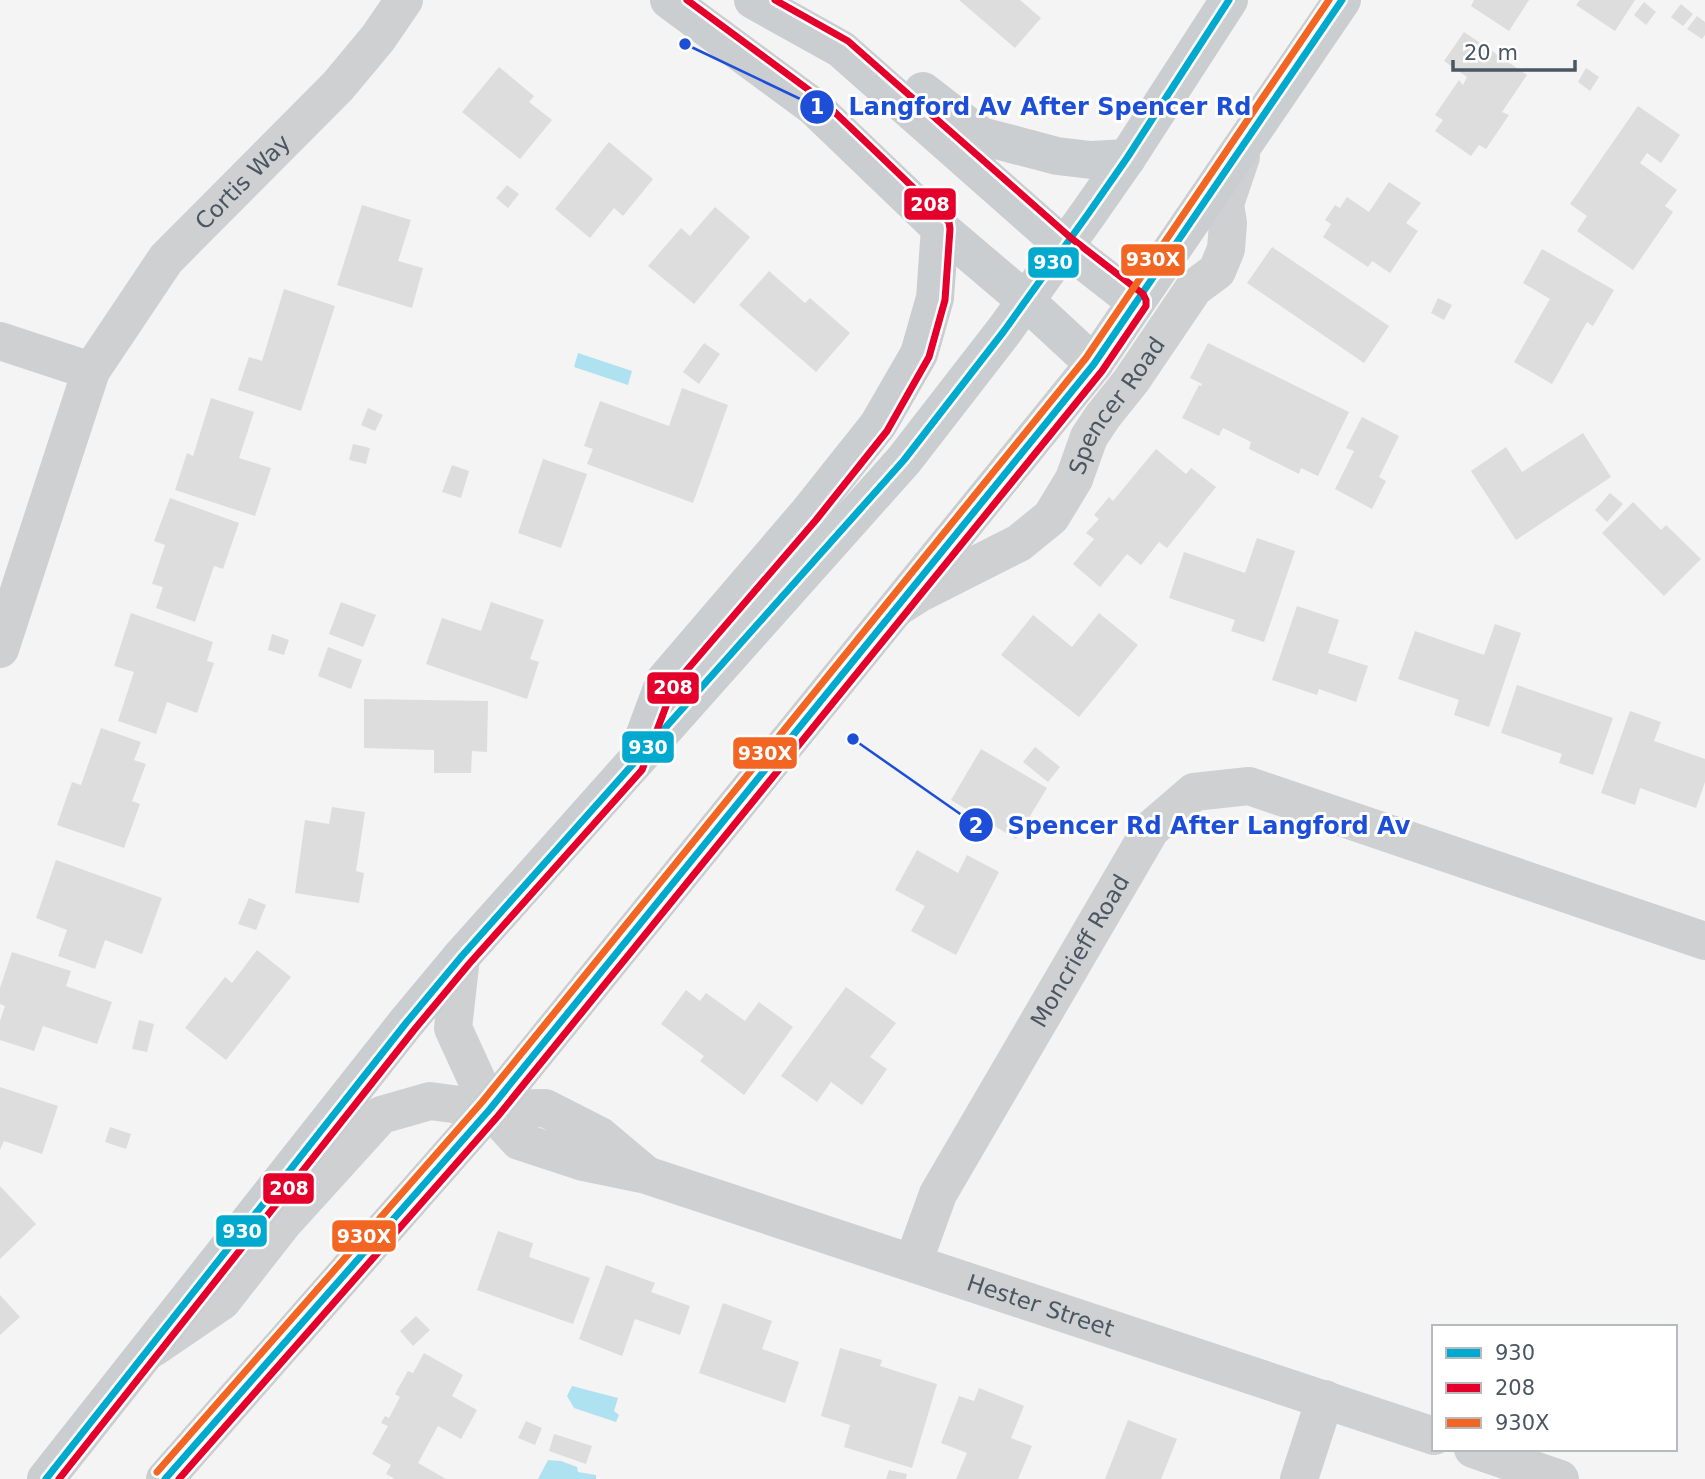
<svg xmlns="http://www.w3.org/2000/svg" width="1705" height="1479" font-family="'DejaVu Sans',sans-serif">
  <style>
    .water { fill: #aee2f0 }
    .building { fill: #ddddde }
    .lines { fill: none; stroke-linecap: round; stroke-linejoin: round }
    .minor { stroke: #ced0d2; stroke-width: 38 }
    .major { stroke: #caced1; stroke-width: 38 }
    .bus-1-casing { stroke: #fff; stroke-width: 12 }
    .bus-2-casing { stroke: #fff; stroke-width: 12 }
    .bus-3-casing { stroke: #fff; stroke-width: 12 }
    .bus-1 { stroke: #00a9ce; stroke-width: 7 }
    .bus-2 { stroke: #e4002b; stroke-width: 7 }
    .bus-3 { stroke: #f26522; stroke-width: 7 }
    .labels { text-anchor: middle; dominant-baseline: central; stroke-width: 6; stroke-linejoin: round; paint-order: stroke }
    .street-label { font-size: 23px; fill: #4a5661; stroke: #fff }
    .leader { fill: none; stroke: #1d4ed8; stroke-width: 2.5 }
    .callout-dot { fill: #1d4ed8; stroke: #fff; stroke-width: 2.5 }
    .mark-label { font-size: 21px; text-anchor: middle; font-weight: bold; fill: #fff }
    .callout-label { font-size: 24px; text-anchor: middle; font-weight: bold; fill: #1d4ed8; stroke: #fff; stroke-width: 6; stroke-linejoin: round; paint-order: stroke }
    .line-badge { stroke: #fff; stroke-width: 2.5 }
    .badge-label { font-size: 19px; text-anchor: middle; font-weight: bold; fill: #fff }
  </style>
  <rect width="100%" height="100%" fill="#f4f4f4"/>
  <g class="water">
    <polygon points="578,353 632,371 628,385 574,367"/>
    <polygon points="572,1386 618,1398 614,1411 619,1415 616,1422 574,1408 567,1396"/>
    <polygon points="548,1460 561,1461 577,1467 578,1472 596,1475 596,1479 538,1479"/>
  </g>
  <g class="building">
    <polygon points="959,0 1020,0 1041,18 1015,48"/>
    <polygon points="1474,0 1529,0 1509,31 1471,6"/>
    <polygon points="1580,0 1635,0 1615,31 1576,5"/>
    <polygon points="1644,2 1656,12 1646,25 1634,15"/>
    <polygon points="1681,4 1693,14 1683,26 1671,17"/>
    <polygon points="1697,16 1705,22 1705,35 1702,39 1687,29"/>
    <polygon points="1464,32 1527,75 1502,112 1509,115 1486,149 1479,145 1471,156 1435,131 1443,120 1435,115 1459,80 1463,85 1467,77 1444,61"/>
    <polygon points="499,67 534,96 529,102 552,120 520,159 462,112"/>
    <polygon points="1586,68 1599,77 1590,91 1578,82"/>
    <polygon points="1638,106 1680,135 1661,163 1647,153 1640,163 1677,190 1665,206 1673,212 1633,270 1577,231 1587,216 1570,204"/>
    <polygon points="609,142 653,179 623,216 614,208 590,238 555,209"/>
    <polygon points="1389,182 1421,203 1406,223 1418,231 1390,273 1372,261 1368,267 1323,237 1331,224 1325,220 1335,205 1340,208 1347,197 1369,212"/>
    <polygon points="507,185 519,194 508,208 496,198"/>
    <polygon points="362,205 411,220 398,261 423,268 412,308 337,285"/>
    <polygon points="715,207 750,237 694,304 648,266 681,228 690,236"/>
    <polygon points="1272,247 1389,326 1364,363 1247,283"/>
    <polygon points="1542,249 1614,290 1593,326 1587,322 1552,384 1514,362 1550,299 1523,283"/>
    <polygon points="769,271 805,303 810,298 850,333 816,372 739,305"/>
    <polygon points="284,289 335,306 301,411 238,390 249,357 262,361"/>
    <polygon points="1438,298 1452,305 1444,320 1431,313"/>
    <polygon points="704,343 720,354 699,384 683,372"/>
    <polygon points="1208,343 1349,412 1318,476 1301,468 1299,474 1249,449 1251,442 1223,428 1219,436 1182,418 1199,385 1201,386 1202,384 1190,378"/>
    <polygon points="682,388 728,405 693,503 587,464 593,449 584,446 600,401 669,426"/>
    <polygon points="211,398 254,412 239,458 271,468 255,516 175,490 187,453 193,456"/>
    <polygon points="368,408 383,415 375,431 361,425"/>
    <polygon points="1362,417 1399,436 1379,477 1386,481 1372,509 1335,489 1354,451 1346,448"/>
    <polygon points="1583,433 1611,477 1516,540 1471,471 1506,447 1522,472"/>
    <polygon points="353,444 370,448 366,464 349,460"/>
    <polygon points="1156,449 1186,474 1191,468 1216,487 1167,548 1159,542 1141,565 1127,554 1100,587 1073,564 1094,539 1086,533 1099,519 1094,515 1109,497 1113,501"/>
    <polygon points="543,459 587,474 561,548 518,533"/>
    <polygon points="452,465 469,471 461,498 442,492"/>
    <polygon points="1610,493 1623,504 1607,522 1595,510"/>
    <polygon points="170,498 239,523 223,569 214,566 195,622 156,608 163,587 152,584 165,545 154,541"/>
    <polygon points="1633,502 1661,530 1666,525 1701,559 1664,596 1602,533"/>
    <polygon points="1257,538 1295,551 1264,642 1231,631 1235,620 1169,598 1184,552 1245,573"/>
    <polygon points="341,602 376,615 363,647 329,634"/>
    <polygon points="491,602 544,620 530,659 539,662 527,699 426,664 442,618 481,631"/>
    <polygon points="1297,606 1339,620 1328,653 1368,666 1356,702 1319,689 1317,695 1272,680"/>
    <polygon points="131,613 213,642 207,661 214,663 197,713 167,702 156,734 118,721 134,672 114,666"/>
    <polygon points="1099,613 1138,645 1079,717 1001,655 1033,615 1072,647"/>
    <polygon points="1495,624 1521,633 1489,727 1454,715 1459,700 1398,679 1415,631 1484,655"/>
    <polygon points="272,634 289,640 284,655 268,650"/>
    <polygon points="328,647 362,660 351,689 318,676"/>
    <polygon points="1517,685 1613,718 1593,775 1559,763 1562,754 1501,733"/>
    <polygon points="364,699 488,701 487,752 472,751 471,773 434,773 434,750 364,748"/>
    <polygon points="1630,711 1661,722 1654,741 1705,759 1705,782 1696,808 1640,788 1635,805 1601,793"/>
    <polygon points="101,728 141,742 134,760 146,764 132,801 140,804 124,848 57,825 72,782 81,785"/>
    <polygon points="1035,747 1060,767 1048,782 1023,762"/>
    <polygon points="981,749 1047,788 1016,839 951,800"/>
    <polygon points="332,807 365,812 356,871 364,873 359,903 295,893 305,820 329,824"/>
    <polygon points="917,850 958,873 967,855 999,872 956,955 911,931 925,906 895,890"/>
    <polygon points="56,860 162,898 142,954 105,940 95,969 58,956 67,930 36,918"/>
    <polygon points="249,898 266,905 256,930 238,924"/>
    <polygon points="257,950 291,977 226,1060 185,1028 225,977 232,983"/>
    <polygon points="12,952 71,971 66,986 112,1002 97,1044 43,1026 34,1051 0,1040 0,1021 5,1006 0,1004 0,988"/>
    <polygon points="846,987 896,1023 870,1057 887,1069 862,1105 831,1082 817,1102 781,1076"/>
    <polygon points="686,990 700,1001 706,993 745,1021 759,1002 793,1027 744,1095 700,1061 704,1056 661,1024"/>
    <polygon points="139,1020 154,1024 147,1052 132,1049"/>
    <polygon points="0,1087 58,1106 42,1154 4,1141 0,1150"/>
    <polygon points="110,1127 131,1134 126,1149 105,1142"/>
    <polygon points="0,1186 36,1224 0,1259"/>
    <polygon points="498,1231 533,1243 529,1257 590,1278 573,1324 477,1290"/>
    <polygon points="606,1265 655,1283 651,1292 690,1306 680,1335 635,1319 622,1356 579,1339"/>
    <polygon points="0,1295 20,1317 0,1335"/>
    <polygon points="723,1303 772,1321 762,1349 799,1362 785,1403 699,1373"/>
    <polygon points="416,1316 430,1330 413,1346 400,1331"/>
    <polygon points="840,1348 882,1360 880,1366 937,1384 912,1468 844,1447 850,1425 821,1416"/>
    <polygon points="424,1353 463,1375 452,1396 477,1410 461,1439 438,1426 418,1463 446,1479 395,1479 386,1474 391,1465 372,1454 388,1426 381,1423 385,1416 389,1418 400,1397 395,1394 408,1371 413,1373"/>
    <polygon points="979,1388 1024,1406 1011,1438 1032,1446 1018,1479 956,1479 967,1453 941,1443 959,1396 974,1401"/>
    <polygon points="1128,1420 1177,1439 1161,1479 1105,1479"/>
    <polygon points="526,1421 542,1428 535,1445 518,1438"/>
    <polygon points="554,1434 592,1446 586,1464 549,1451"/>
    <polygon points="889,1470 907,1474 906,1479 886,1479"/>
  </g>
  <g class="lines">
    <g class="minor">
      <polyline points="0,341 91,371"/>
      <path id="s1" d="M 898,607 L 920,593 L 1019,543 L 1051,517 L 1074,479 L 1089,437 L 1103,416 L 1131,381 L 1194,288 L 1217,271 L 1226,249 L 1228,223 L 1225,204 L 1241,157"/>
      <path id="s2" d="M 0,649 L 91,371 L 166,259 L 338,86 L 378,38 L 404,0"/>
      <path id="s3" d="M 461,957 L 453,1028 L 490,1109 L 519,1141 L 583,1162 L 646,1175 L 1434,1436"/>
      <path id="s4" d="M 913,1263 L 938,1194 L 1151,829 L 1194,792 L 1249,786 L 1705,941"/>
      <polyline points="153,1348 222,1301 283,1223 381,1115 430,1101 490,1109 545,1108 600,1136 644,1173"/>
      <polyline points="1473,1449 1560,1479"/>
      <polyline points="1299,1479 1325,1399"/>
    </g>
    <g class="major">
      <polyline points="669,0 814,107 940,228 1026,301 1094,364"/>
      <polyline points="753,0 841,49 1064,246 1136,302"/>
      <polyline points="923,91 981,136 1057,156 1091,160 1127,158"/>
      <polyline points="642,742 665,680 808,513 878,425 919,354 935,298 940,228"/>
      <polyline points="46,1479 406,1023 461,957 904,460 1004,331 1088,214 1127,158 1229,0"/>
      <polyline points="165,1479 490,1109 1094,364 1342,0"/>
    </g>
    <defs>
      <g id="bus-1">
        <polyline points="46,1479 406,1023 461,957 904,460 1004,331 1088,214 1127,158 1229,0"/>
        <polyline points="165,1479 490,1109 1094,364 1342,0"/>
      </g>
      <g id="bus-2">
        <polyline points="59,1479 414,1030 469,964 642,770 674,685 816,520 887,431 929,357 945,300 950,229 949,222 821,99 687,0"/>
        <polyline points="179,1479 498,1116 1102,371 1146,306 1146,300 1143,294 1071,238 848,41 775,0"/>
      </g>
      <polyline id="bus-3" points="157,1472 482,1102 1086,358 1329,0"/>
    </defs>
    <use href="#bus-1" class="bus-1-casing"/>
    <use href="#bus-2" class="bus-2-casing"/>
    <use href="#bus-3" class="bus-3-casing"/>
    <use href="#bus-1" class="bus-1"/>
    <use href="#bus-2" class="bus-2"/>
    <use href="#bus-3" class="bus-3"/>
  </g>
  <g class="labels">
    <g class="street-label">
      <text stroke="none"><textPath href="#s2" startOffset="536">Cortis Way</textPath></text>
      <text stroke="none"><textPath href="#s1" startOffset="308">Spencer Road</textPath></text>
      <text stroke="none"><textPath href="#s4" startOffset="355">Moncrieff Road</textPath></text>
      <text stroke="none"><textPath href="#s3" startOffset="751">Hester Street</textPath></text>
    </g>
  </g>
  <path class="leader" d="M685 44L817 107M853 739L976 825"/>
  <g class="callout-dot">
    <circle cx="685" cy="44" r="7"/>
    <circle cx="853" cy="739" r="7"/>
    <circle cx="817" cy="107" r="18"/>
    <circle cx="976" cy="825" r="18"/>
  </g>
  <g class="mark-label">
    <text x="817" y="114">1</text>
    <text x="976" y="833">2</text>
  </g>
  <g class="callout-label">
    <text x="1050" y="115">Langford Av After Spencer Rd</text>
    <text x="1209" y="834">Spencer Rd After Langford Av</text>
  </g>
  <g class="line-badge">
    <rect x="903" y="187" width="54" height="34" rx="7" fill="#e4002b"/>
    <rect x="1120" y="243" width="66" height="34" rx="7" fill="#f26522"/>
    <rect x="1027" y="246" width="53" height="33" rx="7" fill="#00a9ce"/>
    <rect x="646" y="671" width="54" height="34" rx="7" fill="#e4002b"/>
    <rect x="621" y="730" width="54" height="34" rx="7" fill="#00a9ce"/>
    <rect x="732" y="736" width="66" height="34" rx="7" fill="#f26522"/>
    <rect x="262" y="1172" width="53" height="33" rx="7" fill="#e4002b"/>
    <rect x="215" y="1214" width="53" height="34" rx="7" fill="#00a9ce"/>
    <rect x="331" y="1219" width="66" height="34" rx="7" fill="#f26522"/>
  </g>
  <g class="badge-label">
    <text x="930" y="211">208</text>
    <text x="1153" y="266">930X</text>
    <text x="1053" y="269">930</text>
    <text x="673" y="694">208</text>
    <text x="648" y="754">930</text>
    <text x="765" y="760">930X</text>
    <text x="289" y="1195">208</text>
    <text x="242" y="1238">930</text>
    <text x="364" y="1243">930X</text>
  </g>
  <rect x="1432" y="1325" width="245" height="126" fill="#ffffff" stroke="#b7bbc0" stroke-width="2"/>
  <rect x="1446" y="1348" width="35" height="10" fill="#00a9ce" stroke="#b7bbc0" stroke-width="2"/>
  <text x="1495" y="1360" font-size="21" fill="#4a5661">930</text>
  <rect x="1446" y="1383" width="35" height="10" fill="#e4002b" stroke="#b7bbc0" stroke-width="2"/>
  <text x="1495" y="1395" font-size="21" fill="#4a5661">208</text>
  <rect x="1446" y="1418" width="35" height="10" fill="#f26522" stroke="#b7bbc0" stroke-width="2"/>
  <text x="1495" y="1430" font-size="21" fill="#4a5661">930X</text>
  <path d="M1453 60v10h122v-10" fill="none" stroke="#4a5661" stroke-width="3.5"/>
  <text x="1464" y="60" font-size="21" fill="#4a5661" stroke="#ffffff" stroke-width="5" paint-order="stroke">20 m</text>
</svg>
